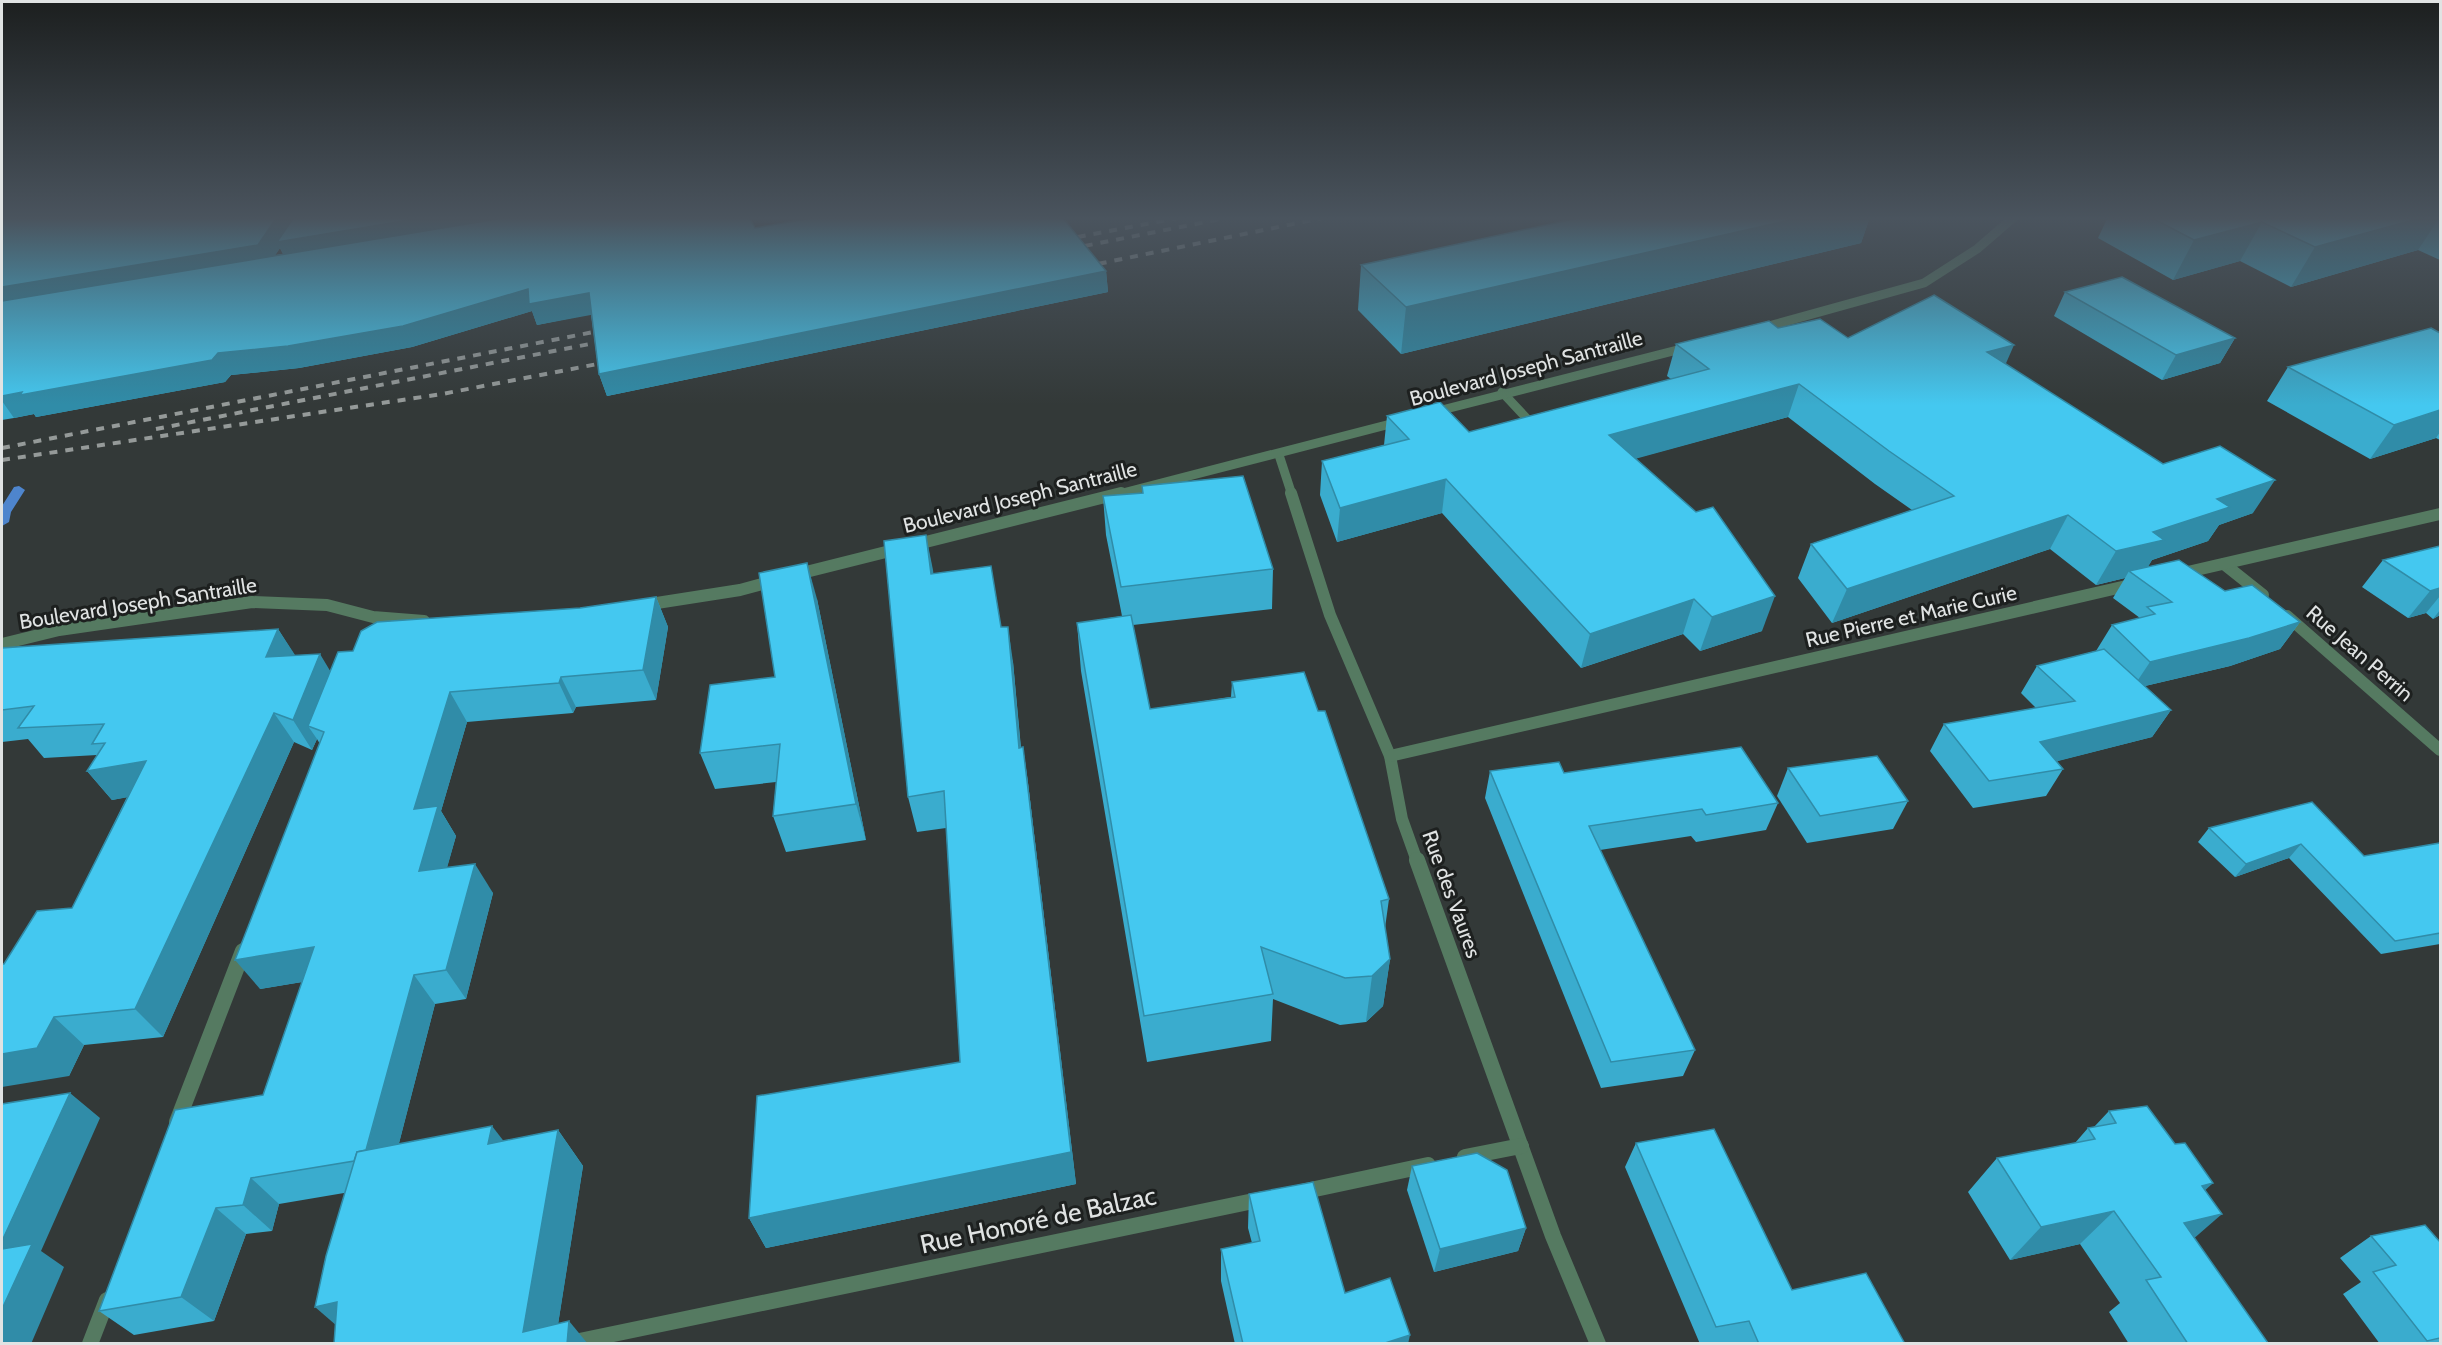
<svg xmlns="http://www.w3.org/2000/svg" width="2442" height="1345" font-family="Cabin,sans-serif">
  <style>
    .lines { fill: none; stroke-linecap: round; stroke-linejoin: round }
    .stream { fill: #4e85cd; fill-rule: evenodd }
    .minor-far2 { stroke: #557a61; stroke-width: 9 }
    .minor-far1 { stroke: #557a61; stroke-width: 12 }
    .minor { stroke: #557a61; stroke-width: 16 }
    .rail { stroke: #959a99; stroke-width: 4; stroke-dasharray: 8 8; stroke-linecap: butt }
    .wall { fill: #3aacce; fill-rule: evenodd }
    .shaded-wall { fill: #308ca8 }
    .building { fill: #44c8f0; stroke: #308ca8; stroke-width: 1.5 }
    .labels { text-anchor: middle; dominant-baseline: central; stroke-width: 6; stroke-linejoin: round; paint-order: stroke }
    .street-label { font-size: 21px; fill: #e0e3e3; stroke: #1d201f }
    .near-street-label { font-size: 26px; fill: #e0e3e3; stroke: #1d201f }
  </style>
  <rect width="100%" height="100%" fill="#333938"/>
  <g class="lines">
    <polygon class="stream" points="19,486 25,490 11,512 9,522 2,526 2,506 14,487"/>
    <g class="minor-far2">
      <polyline points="1758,329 1924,283 1977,249 2014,217"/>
      <polyline points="1502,392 1531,423"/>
      <polyline points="1430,413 1689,347"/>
      <polyline points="1279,455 1292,495"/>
      <polyline points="1115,495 1402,421"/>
    </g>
    <g class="minor-far1">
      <polyline points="1291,493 1330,615 1390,756 1402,819 1417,861"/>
      <polyline points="2224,564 2263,595"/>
      <polyline points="2179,574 2440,514"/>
      <polyline points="794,575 1121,493"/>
      <polyline points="644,605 740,590 777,580"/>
      <polyline points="2287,616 2440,750"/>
      <polyline points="2,644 59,630 252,602 327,605 373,617 424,621"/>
      <polyline points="1390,756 2135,584"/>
    </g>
    <g class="minor">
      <polyline points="1417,860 1553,1236 1598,1344"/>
      <polyline points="177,1122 243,951"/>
      <polyline points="1465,1157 1521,1146"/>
      <polyline points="1301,1192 1428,1165"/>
      <polyline points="90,1344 107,1300"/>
      <polyline points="565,1344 1263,1199"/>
    </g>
    <g class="rail">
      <polyline points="1062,240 1183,217"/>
      <polyline points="1069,249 1231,217"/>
      <polyline points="1083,267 1327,217"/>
      <polyline points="156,429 610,340"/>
      <polyline points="2,448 609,329"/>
      <polyline points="2,460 442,394 613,361"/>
    </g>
  </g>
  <g class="wall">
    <path d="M 2,217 L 755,228 L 1106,271 L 1108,292 L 607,396 L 599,374 L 591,314 L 537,325 L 532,311 L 412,347 L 299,368 L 231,375 L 225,382 L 36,417 L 34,414 L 14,418 L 2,420 ZM 280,248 L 283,254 L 275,255 Z"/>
    <polygon points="1583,217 1870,217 1861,243 1401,354 1358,310 1361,265"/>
    <polygon points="2108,217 2440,217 2440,260 2418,250 2291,287 2240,261 2173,280 2098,238"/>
    <polygon points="2065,292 2235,338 2220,363 2162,380 2054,316"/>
    <polygon points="1778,328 1848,338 2005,364 2163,464 2253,513 2219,525 2208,541 2152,560 2148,566 2225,591 2300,622 2280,649 2230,666 2145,686 2171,710 2152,737 2057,761 2063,769 2046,796 1973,808 1930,751 1944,724 2036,708 2021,693 2037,666 2096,651 2112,625 2140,618 2113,598 2125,578 2096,585 2050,549 1832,623 1798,578 1811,544 1912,510 1875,484 1788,417 1636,458 1762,631 1700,651 1683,634 1581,668 1442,513 1337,542 1320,495 1322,461 1384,445 1387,416 1469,432 1671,379 1667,376 1676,344"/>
    <polygon points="2440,333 2440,440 2436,438 2370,459 2267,401 2288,367"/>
    <polygon points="1142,486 1273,569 1272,609 1133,625 1150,709 1231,697 1232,682 1389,899 1385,928 1390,959 1383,1006 1366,1022 1340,1025 1273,999 1271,1041 1147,1062 1081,671 1077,623 1122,616 1106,535 1103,496 1142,493"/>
    <polygon points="2440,546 2440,615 2433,619 2426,613 2408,618 2362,587 2383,560"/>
    <polygon points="933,574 1001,627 1013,662 1021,748 1023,747 1028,783 1076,1184 766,1248 749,1218 960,1062 946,828 917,832 908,797"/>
    <polygon points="656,597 668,627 656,700 576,707 573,713 467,722 441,811 456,836 447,867 493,893 466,999 435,1004 399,1143 503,1141 558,1130 583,1166 558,1324 588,1344 344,1193 279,1204 272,1231 246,1234 214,1321 134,1335 99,1311 263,1095 302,982 260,989 320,744 317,739 312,750 294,742 163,1037 84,1045 69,1076 4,964 72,908 127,797 112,800 87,771 97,755 44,758 28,739 2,742 2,648 278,629 295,656 330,671 353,651 580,608"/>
    <polygon points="817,599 866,840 786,852 773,816 776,782 715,789 700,753 775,677"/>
    <polygon points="1788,768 1908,801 1893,829 1807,843 1777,796"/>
    <polygon points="1490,771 1564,773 1778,803 1766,830 1696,842 1691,836 1600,850 1695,1050 1683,1076 1601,1088 1485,798"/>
    <polygon points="2209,828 2364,856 2440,843 2440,944 2381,954 2289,858 2235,877 2198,842"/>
    <polygon points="2109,1111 2205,1190 2194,1238 2268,1343 2267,1344 2129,1344 2109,1312 2120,1303 2080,1244 2010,1260 1968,1192 1997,1158 2075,1143 2088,1128 2094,1127"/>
    <polygon points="1636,1143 1792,1290 1905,1344 1700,1344 1625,1167"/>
    <polygon points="1412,1166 1526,1228 1518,1251 1434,1272 1407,1190"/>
    <polygon points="1249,1194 1345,1293 1408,1344 1235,1344 1221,1281 1221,1249 1252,1243 1248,1228"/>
    <polygon points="2371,1236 2440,1242 2440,1344 2380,1344 2343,1294 2361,1282 2340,1258"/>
  </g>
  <g class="shaded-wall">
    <polygon points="277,217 552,217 287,262 280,248 269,265 2,310 2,287"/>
    <polygon points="1803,217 1870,217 1861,243 1401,354 1406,307"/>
    <polygon points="2424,217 2440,217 2418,250 2291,287 2315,247"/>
    <polygon points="2262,222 2240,261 2173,280 2194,240"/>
    <polygon points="1106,271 1108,292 607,396 599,374"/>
    <polygon points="528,289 589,293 596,314 537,325 532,311 412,347 299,368 231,375 225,382 36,417 34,414 14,418 2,401 2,396 218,353"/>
    <polygon points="2235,338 2220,363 2162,380 2176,355"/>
    <polygon points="2014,345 2000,377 1987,352"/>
    <polygon points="1799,384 1788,417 1602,468 1609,435"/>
    <polygon points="2440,410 2440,432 2436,438 2370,459 2394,425"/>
    <polygon points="1446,479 1442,513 1337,542 1340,508"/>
    <polygon points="2275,480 2253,513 2219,525 2208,541 2152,560 2144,574 2129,571 2125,578 2096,585 2116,551 2217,499"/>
    <polygon points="2068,515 2050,549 1832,623 1847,589"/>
    <polygon points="926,535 933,570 938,610 931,574"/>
    <polygon points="807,563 817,599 866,840 856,804"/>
    <polygon points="2440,588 2440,596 2426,613 2408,618 2430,591"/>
    <polygon points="1775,596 1762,631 1700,651 1712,617"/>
    <polygon points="656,597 668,627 656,700 643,670"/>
    <polygon points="1694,599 1683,634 1581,668 1590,634"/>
    <polygon points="2440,610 2440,615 2433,619"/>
    <polygon points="2300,622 2280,649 2230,666 2132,689 2150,662"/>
    <polygon points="1008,627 1013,662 1024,784 1019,748"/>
    <polygon points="278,629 297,658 266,657"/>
    <polygon points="320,654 338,684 308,726 317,739 312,750 293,720"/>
    <polygon points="561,677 576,707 573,713 559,683"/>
    <polygon points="450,692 467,722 441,811 456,836 438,900 419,871 414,809"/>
    <polygon points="2171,710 2152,737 2023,770 2040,742"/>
    <polygon points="274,713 294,742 163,1037 135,1009"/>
    <polygon points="1023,747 1028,783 1076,1184 766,1248 749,1218 1071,1152"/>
    <polygon points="146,761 169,790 112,800 87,771"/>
    <polygon points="2301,844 2289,858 2235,877 2246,864"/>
    <polygon points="475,864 493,893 466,999 446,970"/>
    <polygon points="314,947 338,976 260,989 235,960"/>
    <polygon points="1390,959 1383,1006 1366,1022 1372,976"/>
    <polygon points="414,975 435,1004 388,1186 364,1159"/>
    <polygon points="54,1017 84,1045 69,1076 2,1087 2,1054"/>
    <polygon points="70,1093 100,1118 41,1251 64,1267 31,1344 2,1344 2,1241"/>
    <polygon points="492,1126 519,1161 488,1144"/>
    <polygon points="558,1130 583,1166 555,1344 523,1332"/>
    <polygon points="251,1178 279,1204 272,1231 243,1205"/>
    <polygon points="2213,1183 2176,1217 2202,1186"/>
    <polygon points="216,1208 246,1234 214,1321 181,1297"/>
    <polygon points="2114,1211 2080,1244 2010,1260 2041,1227"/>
    <polygon points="2222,1214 2184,1247 2184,1223"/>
    <polygon points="1526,1228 1518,1251 1434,1272 1440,1249"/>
    <polygon points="337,1302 352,1339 315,1307"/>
    <polygon points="569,1321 588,1344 567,1344"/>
    <polygon points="1410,1335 1408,1344 1382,1344"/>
  </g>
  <g class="building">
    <polygon points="2,217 277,217 258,245 2,287"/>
    <polygon points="294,217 427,217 277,242"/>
    <polygon points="509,217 749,217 755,228 818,217 1062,217 1106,271 599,374 589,293 529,304 528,289 403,326 288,346 218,353 212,360 20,395 22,392 2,396 2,301"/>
    <polygon points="1583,217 1803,217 1406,307 1361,265"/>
    <polygon points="2150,217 2424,217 2315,247 2262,222 2194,240"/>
    <polygon points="2122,277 2235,338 2176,355 2065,292"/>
    <polygon points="1934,295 2014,345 1987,352 2163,464 2220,446 2275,480 2217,499 2230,507 2153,532 2164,540 2116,551 2068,515 1847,589 1811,544 1954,496 1889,451 1799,384 1609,435 1696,512 1713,507 1775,596 1712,617 1694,599 1590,634 1446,479 1340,508 1322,461 1409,439 1387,416 1440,402 1469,432 1709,369 1676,344 1769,321 1778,328 1820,319 1848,338"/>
    <polygon points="2431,328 2440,333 2440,410 2394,425 2288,367"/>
    <polygon points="1243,476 1273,569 1121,587 1103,496 1143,493 1142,486"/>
    <polygon points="926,535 931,574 991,566 1001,627 1008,627 1019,748 1023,747 1071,1152 749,1218 757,1096 960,1062 944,791 908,797 884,541"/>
    <polygon points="2440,546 2440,588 2430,591 2383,560"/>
    <polygon points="2179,560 2225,591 2252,585 2300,622 2249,638 2150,662 2112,625 2155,614 2147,607 2172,602 2129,571"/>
    <polygon points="807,563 856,804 773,816 780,744 700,753 710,685 775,677 759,573"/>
    <polygon points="656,597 643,670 561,677 559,683 450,692 414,809 438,806 419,871 475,864 446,970 414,975 366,1150 357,1152 354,1161 251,1178 243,1205 216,1208 181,1297 99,1311 175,1110 263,1095 314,947 235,960 324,732 308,726 338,652 353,651 361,631 377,622 580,608"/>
    <polygon points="1131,615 1150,709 1235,697 1232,682 1304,672 1318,711 1325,711 1389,899 1381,901 1390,959 1372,976 1345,978 1261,947 1273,994 1144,1016 1077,623"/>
    <polygon points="278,629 266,657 320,654 293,720 274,713 135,1009 54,1017 37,1048 2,1054 2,964 4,964 37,911 72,908 146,761 87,771 105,743 92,744 104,724 18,728 34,706 2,710 2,648"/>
    <polygon points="2104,649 2171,710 2040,742 2063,769 1989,781 1944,724 2075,701 2037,666"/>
    <polygon points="1741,747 1778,803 1706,815 1702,809 1589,826 1695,1050 1611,1062 1490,771 1559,762 1564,773"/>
    <polygon points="1877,756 1908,801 1820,816 1788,768"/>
    <polygon points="2312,802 2364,856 2440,843 2440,933 2395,941 2301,844 2246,864 2209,828"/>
    <polygon points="70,1093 2,1241 2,1104"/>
    <polygon points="2147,1106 2175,1144 2185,1143 2213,1183 2202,1186 2222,1214 2184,1223 2268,1343 2188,1344 2146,1280 2161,1277 2114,1211 2041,1227 1997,1158 2095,1139 2088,1128 2116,1123 2109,1111"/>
    <polygon points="492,1126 488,1144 558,1130 523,1332 569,1321 567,1344 334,1344 337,1302 315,1307 326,1256 357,1152"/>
    <polygon points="1714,1129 1792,1290 1866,1273 1905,1344 1759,1344 1749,1321 1716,1327 1636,1143"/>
    <polygon points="1477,1153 1507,1170 1526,1228 1440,1249 1412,1166"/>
    <polygon points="1313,1182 1345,1293 1390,1278 1410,1335 1382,1344 1243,1344 1221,1249 1260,1241 1249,1194"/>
    <polygon points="2425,1225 2440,1242 2440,1338 2427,1341 2373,1272 2396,1265 2371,1236"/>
    <polygon points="32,1244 2,1309 2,1249"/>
  </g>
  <linearGradient id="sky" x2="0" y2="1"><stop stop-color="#1c1f1f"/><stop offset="0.54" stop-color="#4a545e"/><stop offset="1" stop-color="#4a545e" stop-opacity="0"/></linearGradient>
  <rect width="2442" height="405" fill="url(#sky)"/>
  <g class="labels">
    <g class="street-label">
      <text transform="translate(1526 368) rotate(-15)">Boulevard Joseph Santraille</text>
      <text transform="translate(1020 497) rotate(-14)">Boulevard Joseph Santraille</text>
      <text transform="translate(138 603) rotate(-9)">Boulevard Joseph Santraille</text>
      <text transform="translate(1911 616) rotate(-13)">Rue Pierre et Marie Curie</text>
      <text transform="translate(2360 653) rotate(41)">Rue Jean Perrin</text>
      <text transform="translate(1452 894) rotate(70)">Rue des Vaures</text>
    </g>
    <g class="near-street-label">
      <text transform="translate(1038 1220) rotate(-12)">Rue Honoré de Balzac</text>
    </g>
  </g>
  <rect width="2442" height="1345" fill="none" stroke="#e0e3e3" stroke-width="6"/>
</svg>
